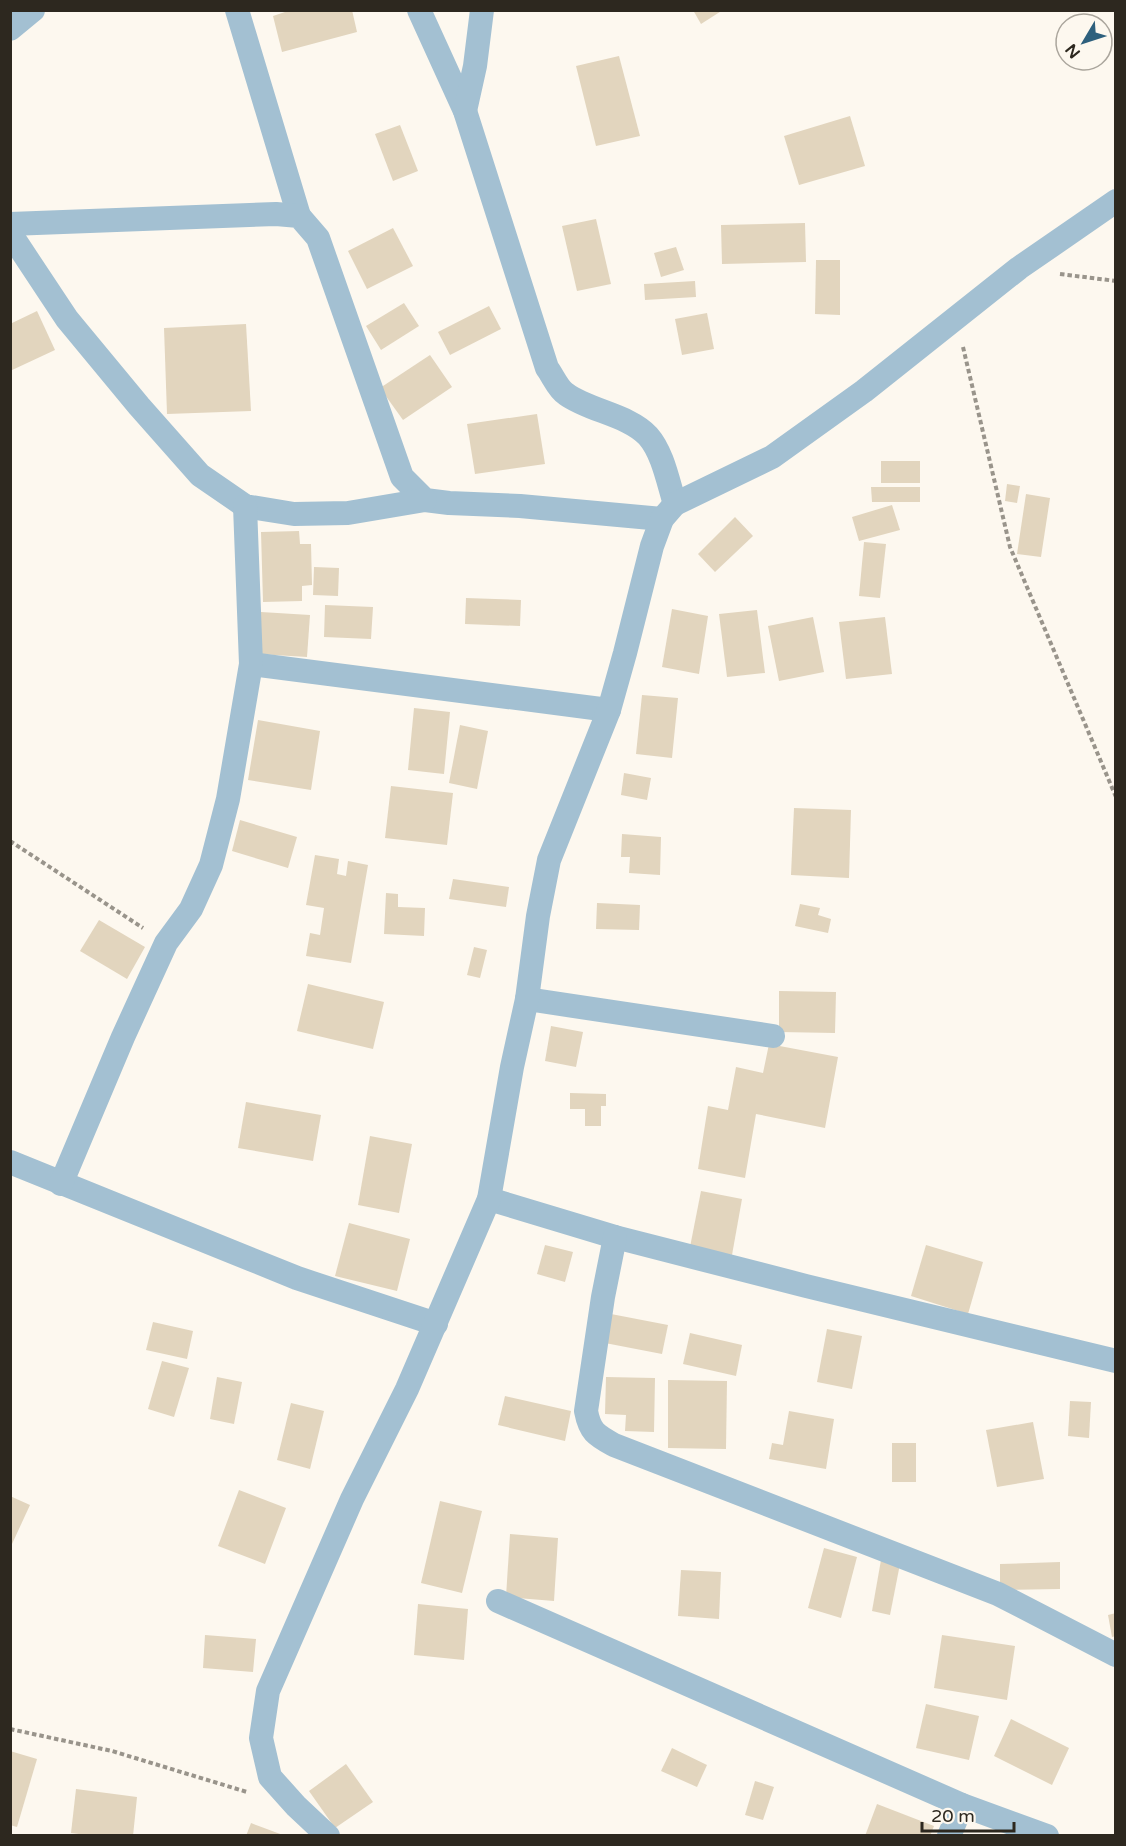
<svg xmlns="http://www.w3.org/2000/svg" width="1126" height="1846" font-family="'Varela Round',sans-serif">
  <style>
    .building { fill: #e2d5be }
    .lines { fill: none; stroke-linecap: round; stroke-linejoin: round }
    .path { stroke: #99948b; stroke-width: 4; stroke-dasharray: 4.5 3; stroke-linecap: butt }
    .street { stroke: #a3c0d2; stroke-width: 24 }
  </style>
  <rect width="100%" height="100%" fill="#fdf8ef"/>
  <g class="building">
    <polygon points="291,10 352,10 357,32 282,52 273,16"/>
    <polygon points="693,10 723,10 701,24"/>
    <polygon points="619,56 640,136 596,146 576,66"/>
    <polygon points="850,116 865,166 799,185 784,136"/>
    <polygon points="400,125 418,171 393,181 375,134"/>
    <polygon points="596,219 611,284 577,291 562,226"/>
    <polygon points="805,223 806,262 722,264 721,225"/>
    <polygon points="393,228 413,266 367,289 348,251"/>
    <polygon points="676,247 684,270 661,277 654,253"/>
    <polygon points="816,260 840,260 840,315 815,314"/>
    <polygon points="695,281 696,297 645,300 644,284"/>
    <polygon points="404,303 419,326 381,350 366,326"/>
    <polygon points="489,306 501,329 450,355 438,332"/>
    <polygon points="37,311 55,350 10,371 10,324"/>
    <polygon points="707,313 714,349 682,355 675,319"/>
    <polygon points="246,324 251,411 167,414 164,328"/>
    <polygon points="430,355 452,387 403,420 380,388"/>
    <polygon points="537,414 545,464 475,474 467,424"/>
    <rect x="881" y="461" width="39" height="22"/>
    <polygon points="1007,484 1020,486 1017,503 1005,501"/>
    <polygon points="871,487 920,487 920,502 872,502"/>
    <polygon points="1026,494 1050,498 1041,557 1017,554"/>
    <polygon points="892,505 900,530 859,541 852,517"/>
    <polygon points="735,517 753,536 715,572 698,554"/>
    <polygon points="299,531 300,544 311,544 312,585 302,586 302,601 263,602 261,532"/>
    <polygon points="864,542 886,544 880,598 859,596"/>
    <polygon points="314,567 339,568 338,596 313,595"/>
    <polygon points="466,598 521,600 520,626 465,624"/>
    <polygon points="325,605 373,607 371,639 324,637"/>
    <polygon points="672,609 708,616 699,674 662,667"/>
    <polygon points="757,610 765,673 727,677 719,614"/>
    <polygon points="261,612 310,615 307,657 258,654"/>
    <polygon points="813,617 824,672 779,681 768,626"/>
    <polygon points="885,617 892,674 846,679 839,622"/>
    <polygon points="642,695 678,698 672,758 636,754"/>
    <polygon points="414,708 450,712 444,774 408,770"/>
    <polygon points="258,720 320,731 311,790 248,780"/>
    <polygon points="460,725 488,731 477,789 449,783"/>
    <polygon points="624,773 651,778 647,800 621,795"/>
    <polygon points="391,786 453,793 447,845 385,838"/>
    <polygon points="794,808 851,810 849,878 791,875"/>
    <polygon points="240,820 297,837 288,868 232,851"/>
    <polygon points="622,834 661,837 660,875 629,873 630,857 621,857"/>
    <polygon points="315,855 339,859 337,874 346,876 348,861 368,865 351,963 306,956 310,933 320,935 324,908 306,905"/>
    <polygon points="453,879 509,887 506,907 449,899"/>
    <polygon points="386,893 398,894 398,907 425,908 424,936 384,934"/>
    <polygon points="597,903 640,905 639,930 596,929"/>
    <polygon points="800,904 820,908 818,915 831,919 828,933 795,926"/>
    <polygon points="99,920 145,947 127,979 80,951"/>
    <polygon points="474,947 487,950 480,978 467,975"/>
    <polygon points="308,984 384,1002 373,1049 297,1031"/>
    <polygon points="779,991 836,992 835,1033 779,1032"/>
    <polygon points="551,1026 583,1032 576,1067 545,1061"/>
    <polygon points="769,1044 838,1057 825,1128 756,1114 745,1178 698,1169 708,1106 728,1110 736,1067 763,1073"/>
    <polygon points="570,1093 606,1094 606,1106 601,1106 601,1126 585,1126 585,1109 570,1109"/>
    <polygon points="246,1102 321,1115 313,1161 238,1148"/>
    <polygon points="370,1136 412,1144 399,1213 358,1205"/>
    <polygon points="701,1191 742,1199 732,1255 690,1247"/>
    <polygon points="349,1223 410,1239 397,1291 335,1276"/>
    <polygon points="545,1245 573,1252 565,1282 537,1274"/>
    <polygon points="926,1245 983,1262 968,1314 911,1296"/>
    <polygon points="611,1314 668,1325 662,1354 605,1343"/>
    <polygon points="153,1322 193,1331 187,1359 146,1350"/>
    <polygon points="827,1329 862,1336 852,1389 817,1382"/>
    <polygon points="690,1333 742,1345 736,1376 683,1364"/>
    <polygon points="162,1361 189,1368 174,1417 148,1409"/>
    <polygon points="217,1377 242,1382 234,1424 210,1419"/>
    <polygon points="606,1377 655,1378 654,1432 625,1431 626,1415 605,1414"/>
    <polygon points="668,1380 727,1381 726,1449 668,1448"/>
    <polygon points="505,1396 571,1411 565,1441 498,1425"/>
    <polygon points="1070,1401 1091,1402 1089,1438 1068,1436"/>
    <polygon points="291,1403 324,1411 310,1469 277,1460"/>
    <polygon points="789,1411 834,1419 826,1469 769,1459 772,1443 783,1445"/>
    <polygon points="1033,1422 1044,1479 997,1487 986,1430"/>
    <rect x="892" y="1443" width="24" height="39"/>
    <polygon points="239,1490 286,1508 265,1564 218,1546"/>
    <polygon points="10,1496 30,1505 12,1544 10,1543"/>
    <polygon points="440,1501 482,1511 462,1593 421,1583"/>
    <polygon points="510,1534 558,1538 554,1601 506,1597"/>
    <polygon points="824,1548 857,1557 841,1618 808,1608"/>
    <polygon points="881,1560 900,1564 890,1615 872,1611"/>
    <polygon points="1060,1562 1060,1589 1000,1590 1000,1564"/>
    <polygon points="681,1570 721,1572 719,1619 678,1616"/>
    <polygon points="418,1604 468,1609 464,1660 414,1655"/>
    <polygon points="1116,1613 1116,1636 1112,1637 1108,1615"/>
    <polygon points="205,1635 256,1639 253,1672 203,1668"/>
    <polygon points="942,1635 1015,1646 1007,1700 934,1688"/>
    <polygon points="926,1704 979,1716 969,1760 916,1748"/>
    <polygon points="1011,1719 1069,1748 1052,1785 994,1756"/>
    <polygon points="672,1748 707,1765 697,1787 661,1771"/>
    <polygon points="10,1751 37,1759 17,1827 10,1825"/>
    <polygon points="346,1764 373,1802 335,1828 309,1791"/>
    <polygon points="755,1781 774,1787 763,1820 745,1815"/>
    <polygon points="76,1789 137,1797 133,1836 94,1836 71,1833"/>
    <polygon points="877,1804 934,1826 930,1836 865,1836"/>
    <polygon points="251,1823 283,1835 283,1836 246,1836"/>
  </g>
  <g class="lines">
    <g class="path">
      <polyline points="1060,274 1116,281"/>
      <polyline points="963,347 1010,547 1116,797"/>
      <polyline points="10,841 143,928"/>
      <polyline points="10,1729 112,1751 247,1792"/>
    </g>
    <g class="street">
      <polyline points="237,10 299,216"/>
      <path d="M 419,10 L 465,111 L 547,368 C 553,376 558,389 566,394 C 589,411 629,415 648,436 C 663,453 668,482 675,504"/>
      <polyline points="10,29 33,10"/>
      <polyline points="465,111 475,66 482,10"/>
      <polyline points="10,224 276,214 299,216 318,238 402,477 425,500 449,503 520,506 662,519"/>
      <polyline points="10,233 67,319 139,406 200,475 245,506 294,514 348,513 425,500"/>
      <polyline points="251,664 609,710"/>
      <polyline points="527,999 773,1036"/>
      <polyline points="10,1162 297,1278 436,1324"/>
      <polyline points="61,1184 123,1037 166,943 191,909 211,865 228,799 251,664 245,506"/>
      <polyline points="489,1199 615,1237 806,1286 1116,1361"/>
      <path d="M 615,1237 L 603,1297 L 586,1411 C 590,1432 596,1435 614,1445 L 998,1594 L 1116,1655"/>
      <polyline points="498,1601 962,1805 1047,1836"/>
      <polyline points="328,1836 296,1806 270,1777 261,1738 268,1691 352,1499 407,1389 489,1199 512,1067 527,999 538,916 549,860 609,710 625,653 652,546 662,519 675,504 772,457 864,391 1019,268 1116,201"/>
      <polyline points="949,1836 962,1805"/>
    </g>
  </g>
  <rect width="1126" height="1846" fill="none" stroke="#2d281f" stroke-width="24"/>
  <g transform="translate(1084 42) rotate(231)"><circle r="28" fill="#fdf8ef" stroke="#aaa59c" stroke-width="1.5"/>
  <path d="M0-4.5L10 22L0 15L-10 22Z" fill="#2e607d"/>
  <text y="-9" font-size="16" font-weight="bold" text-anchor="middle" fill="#2d281f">N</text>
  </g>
  <path d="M922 1822v9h92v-9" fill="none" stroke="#2d281f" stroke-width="3"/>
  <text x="931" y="1822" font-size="18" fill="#2d281f" stroke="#fdf8ef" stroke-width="4.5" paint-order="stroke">20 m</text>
</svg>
